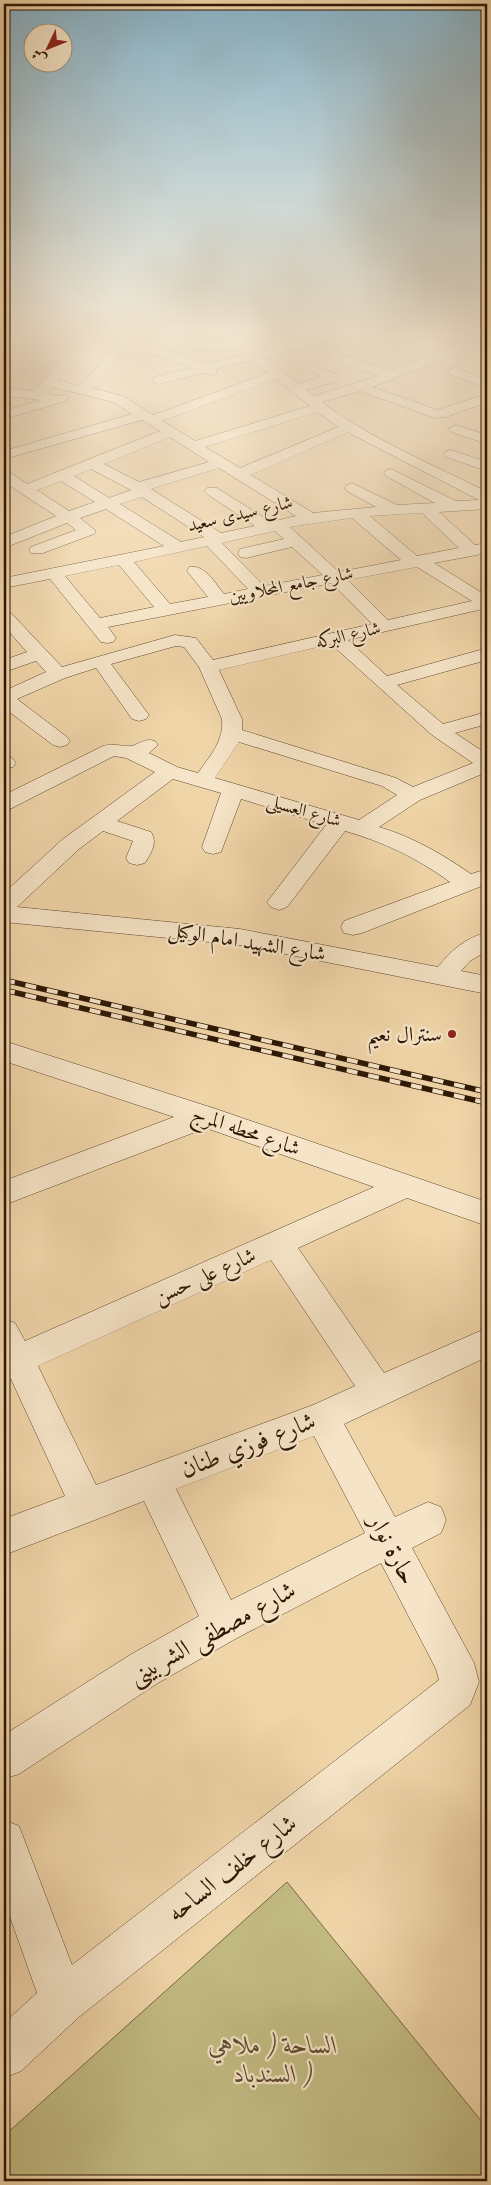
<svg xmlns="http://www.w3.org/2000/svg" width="491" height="2185" font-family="Cardo,Amiri,serif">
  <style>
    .green { fill: #c2bb82; stroke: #786943 }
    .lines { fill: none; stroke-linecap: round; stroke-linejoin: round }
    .minor-casing { stroke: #5e462d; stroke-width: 1 }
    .minor { fill: #f5e4c7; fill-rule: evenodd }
    .rail-casing { stroke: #2d1704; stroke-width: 5.5 }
    .rail { stroke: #f5e4c7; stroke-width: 4; stroke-dasharray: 11; stroke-linecap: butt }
    .poi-dot { fill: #8f2418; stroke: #f5e4c7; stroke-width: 2 }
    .labels { text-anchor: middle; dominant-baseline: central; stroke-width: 4.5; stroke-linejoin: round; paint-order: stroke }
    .far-street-label { font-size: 18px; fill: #2d1704; stroke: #f5e4c7 }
    .street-label { font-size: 21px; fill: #2d1704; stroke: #f5e4c7 }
    .poi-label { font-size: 21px; fill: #2d1704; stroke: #f5e4c7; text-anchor: end }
    .near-street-label { font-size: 25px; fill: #2d1704; stroke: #f5e4c7 }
    .near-park-label { font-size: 25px; font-style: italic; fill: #5a482a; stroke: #f5e4c7 }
  </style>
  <rect width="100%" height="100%" fill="#f0d5a9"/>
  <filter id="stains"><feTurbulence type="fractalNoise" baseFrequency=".004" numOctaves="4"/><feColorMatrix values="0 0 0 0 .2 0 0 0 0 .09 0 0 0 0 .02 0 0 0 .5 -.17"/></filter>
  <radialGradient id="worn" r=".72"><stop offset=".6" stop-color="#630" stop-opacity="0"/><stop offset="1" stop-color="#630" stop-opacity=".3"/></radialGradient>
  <polygon class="green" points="287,1882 487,2128 487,2181 4,2181 4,2136"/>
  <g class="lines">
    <defs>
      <g id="minor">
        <polygon points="4,334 9,334 12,339 4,344"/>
        <path d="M 32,334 L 84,336 L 86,334 L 99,334 L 58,380 L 80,386 L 116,346 L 124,334 L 136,334 L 129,345 L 170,350 L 206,364 L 245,355 L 236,348 L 190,350 L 186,349 L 184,346 L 186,343 L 230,341 L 225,334 L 238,334 L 257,352 L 325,334 L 347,334 L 345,337 L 264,357 L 298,384 L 321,377 L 308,369 L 314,365 L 338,375 L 339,378 L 338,381 L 306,390 L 314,396 L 378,376 L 343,363 L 341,360 L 343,357 L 351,357 L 390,371 L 478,336 L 482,335 L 487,338 L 486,342 L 373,387 L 437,410 L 480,396 L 487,400 L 485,403 L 446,417 L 435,418 L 360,391 L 322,402 C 369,438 434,465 487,492 L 487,509 L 439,512 L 475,545 L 487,543 L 487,553 L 434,563 L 487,596 L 487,608 L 348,640 L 387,676 L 487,648 L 487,660 L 397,685 L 443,724 L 487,712 L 487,724 L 455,733 L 487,754 L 487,772 L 420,800 L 379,827 C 413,837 442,854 471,874 L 487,869 L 487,884 L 362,933 L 353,935 L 344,933 L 341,927 L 344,921 L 450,882 C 417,858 384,842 345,831 L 287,907 L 279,910 L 271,907 L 267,902 L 271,897 L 326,825 L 241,799 L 221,852 L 213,854 L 205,852 L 202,847 L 221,793 L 173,779 L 117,821 L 151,832 C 158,843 151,853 145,863 L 137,865 L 129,863 L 126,858 L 133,841 L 103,831 L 79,849 L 17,907 L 240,929 L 438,967 C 451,950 466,938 487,932 L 487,951 L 470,961 L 461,971 L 487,976 L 487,994 L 240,945 L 4,922 L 4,893 L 63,839 L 155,772 L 126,758 L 114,756 L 12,808 L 4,809 L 4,795 L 103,746 C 114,743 125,747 132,746 C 141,743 145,738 155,741 L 158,745 L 149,753 L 177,767 L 198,773 C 210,756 224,741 222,719 L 199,667 L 184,647 L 176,646 L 111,664 L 149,715 L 146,719 L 139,721 L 132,719 L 96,668 L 65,678 L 17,699 L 67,737 L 70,741 L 67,745 L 60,747 L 53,745 L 4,708 L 4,691 L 46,672 L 36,661 L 4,672 L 4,660 L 27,652 L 4,626 L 4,611 L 10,612 L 62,667 L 175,635 L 196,638 L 213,660 L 372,624 L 332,583 L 108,627 L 116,638 L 113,642 L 107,643 L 101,642 L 50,579 L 4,588 L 4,578 L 164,546 L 106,509 L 80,518 L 96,531 L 94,534 L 43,553 L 31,553 L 29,550 L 31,547 L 76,530 L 67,523 L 4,548 L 4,537 L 56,516 L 4,482 L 4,471 L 9,472 L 27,484 L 160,431 L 142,420 L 4,459 L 4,451 L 132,414 L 113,402 L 52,387 L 46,393 L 55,396 L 66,395 L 68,398 L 66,401 L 4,419 L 4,411 L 40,400 L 4,396 L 4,388 L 33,391 L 79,342 L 38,338 ZM 124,352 L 164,356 L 192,368 L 154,377 L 152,380 L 154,383 L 159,384 L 204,373 L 211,375 L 216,374 L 216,369 L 252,360 L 268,373 L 153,415 L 123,396 L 92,388 ZM 276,379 L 310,406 L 195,441 L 162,421 ZM 318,412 L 338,427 L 240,468 L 205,447 ZM 348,432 L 353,435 L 479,500 L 456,501 L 391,469 L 386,470 L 384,473 L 386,476 L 435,503 L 397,505 L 352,483 L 347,485 L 344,488 L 347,491 L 376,507 L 313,513 L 251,475 ZM 170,437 L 209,462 L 139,482 L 104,464 ZM 219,468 L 296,516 L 271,522 L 217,488 L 207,488 L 204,491 L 207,494 L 255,526 L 221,533 L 151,489 ZM 91,469 L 131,490 L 109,498 L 74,476 ZM 61,481 L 95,502 L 69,511 L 37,490 ZM 142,497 L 204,537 L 181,542 L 120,504 ZM 422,513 L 459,548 L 417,556 L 370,516 ZM 352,518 L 401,560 L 339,572 L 290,527 ZM 275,531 L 284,539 L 240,549 L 238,553 L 240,557 L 246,558 L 292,547 L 323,575 L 264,586 L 222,543 ZM 207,546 L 248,589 L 224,594 C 215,583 205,564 189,567 L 187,571 L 208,597 L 170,604 L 134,562 ZM 119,565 L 154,607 L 100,618 L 65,576 ZM 417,567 L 472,601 L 388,620 L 348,580 ZM 331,644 L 432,735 L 473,763 L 413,787 L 396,778 L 242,730 L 242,719 L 219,670 ZM 239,742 L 382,786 L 397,795 L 359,820 L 215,778 Z"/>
        <polygon points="454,367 487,380 487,388 449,374 448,371"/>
        <polygon points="456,425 487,435 487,444 451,432 449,429"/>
        <polygon points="451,450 487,462 487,471 446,457 444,454 446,451"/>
        <polygon points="4,755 11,757 16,763 13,767 4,769"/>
        <path d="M 4,1041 L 216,1109 L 487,1202 L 487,1226 L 407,1198 L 298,1248 L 384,1373 L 487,1328 L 487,1357 L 344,1424 L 395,1517 L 428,1502 L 441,1507 L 446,1520 L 441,1533 L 412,1548 L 474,1663 L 479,1682 L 470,1705 L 79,2017 L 21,2071 L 4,2078 L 4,2023 L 37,1993 L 4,1900 L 4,1820 L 19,1826 L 72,1965 L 439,1680 L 436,1669 L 381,1563 L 237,1638 L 158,1683 L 19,1774 L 4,1779 L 4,1735 L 130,1655 L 199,1616 L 144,1501 L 4,1555 L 4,1519 L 65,1496 L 11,1379 L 4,1381 L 4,1319 L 15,1323 L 25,1341 L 374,1187 L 206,1128 L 4,1205 L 4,1181 L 174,1117 L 4,1061 ZM 271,1260 L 355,1386 L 313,1405 L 96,1485 L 38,1366 ZM 314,1436 L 365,1533 L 231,1600 L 176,1489 Z"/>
      </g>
    </defs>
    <use href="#minor" class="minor-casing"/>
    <use href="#minor" class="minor"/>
    <defs>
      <g id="rail">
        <polyline points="4,980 487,1092"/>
        <polyline points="4,990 487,1103"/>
      </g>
    </defs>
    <use href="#rail" class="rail-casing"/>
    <use href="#rail" class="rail"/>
  </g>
  <linearGradient id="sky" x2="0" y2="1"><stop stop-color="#89b6cd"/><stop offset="0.52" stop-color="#f8ecd8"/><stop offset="1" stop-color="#f8ecd8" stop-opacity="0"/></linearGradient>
  <rect width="491" height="640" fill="url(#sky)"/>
  <circle class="poi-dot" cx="452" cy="1034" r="5"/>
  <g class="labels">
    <g class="far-street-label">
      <text transform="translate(240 514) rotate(-13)">شارع سيدى سعيد</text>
      <text transform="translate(291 585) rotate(-11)">شارع جامع المحلاويين</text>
      <text transform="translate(348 635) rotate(-13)">شارع البركه</text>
      <text transform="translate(304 811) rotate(16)">شارع العسيلى</text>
    </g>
    <g class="street-label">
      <text transform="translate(247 942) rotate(9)">شارع الشهيد امام الوكيل</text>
      <text transform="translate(246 1131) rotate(19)">شارع محطه المرج</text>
      <text transform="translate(205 1276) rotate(-24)">شارع على حسن</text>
    </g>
    <g class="poi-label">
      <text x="442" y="1034">سنترال نعيم</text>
    </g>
    <g class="near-street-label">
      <text transform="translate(248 1445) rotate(-21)">شارع فوزي طنان</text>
      <text transform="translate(393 1549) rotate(62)">حارة نوار</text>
      <text transform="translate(212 1633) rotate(-29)">شارع مصطفى الشربينى</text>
      <text transform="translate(232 1868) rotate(-38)">شارع خلف الساحه</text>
    </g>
    <g class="near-park-label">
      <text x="273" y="2045">الساحة ( ملاهي<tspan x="273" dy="29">السندباد )</tspan></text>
    </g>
  </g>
  <rect width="491" height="2185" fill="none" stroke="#f0d5a9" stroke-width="20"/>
  <rect x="5" y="5" width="481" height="2175" fill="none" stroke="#2d1704" stroke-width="2.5"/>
  <rect x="10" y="10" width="471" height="2165" fill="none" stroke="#2d1704"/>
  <g transform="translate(48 48) rotate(227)"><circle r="24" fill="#f5e4c7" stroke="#a59279"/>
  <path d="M0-4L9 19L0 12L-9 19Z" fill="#8f2418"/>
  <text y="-8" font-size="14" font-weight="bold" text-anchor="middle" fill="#2d1704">ش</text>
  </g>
  <rect width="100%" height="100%" filter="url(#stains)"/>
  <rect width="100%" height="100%" fill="url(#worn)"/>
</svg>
